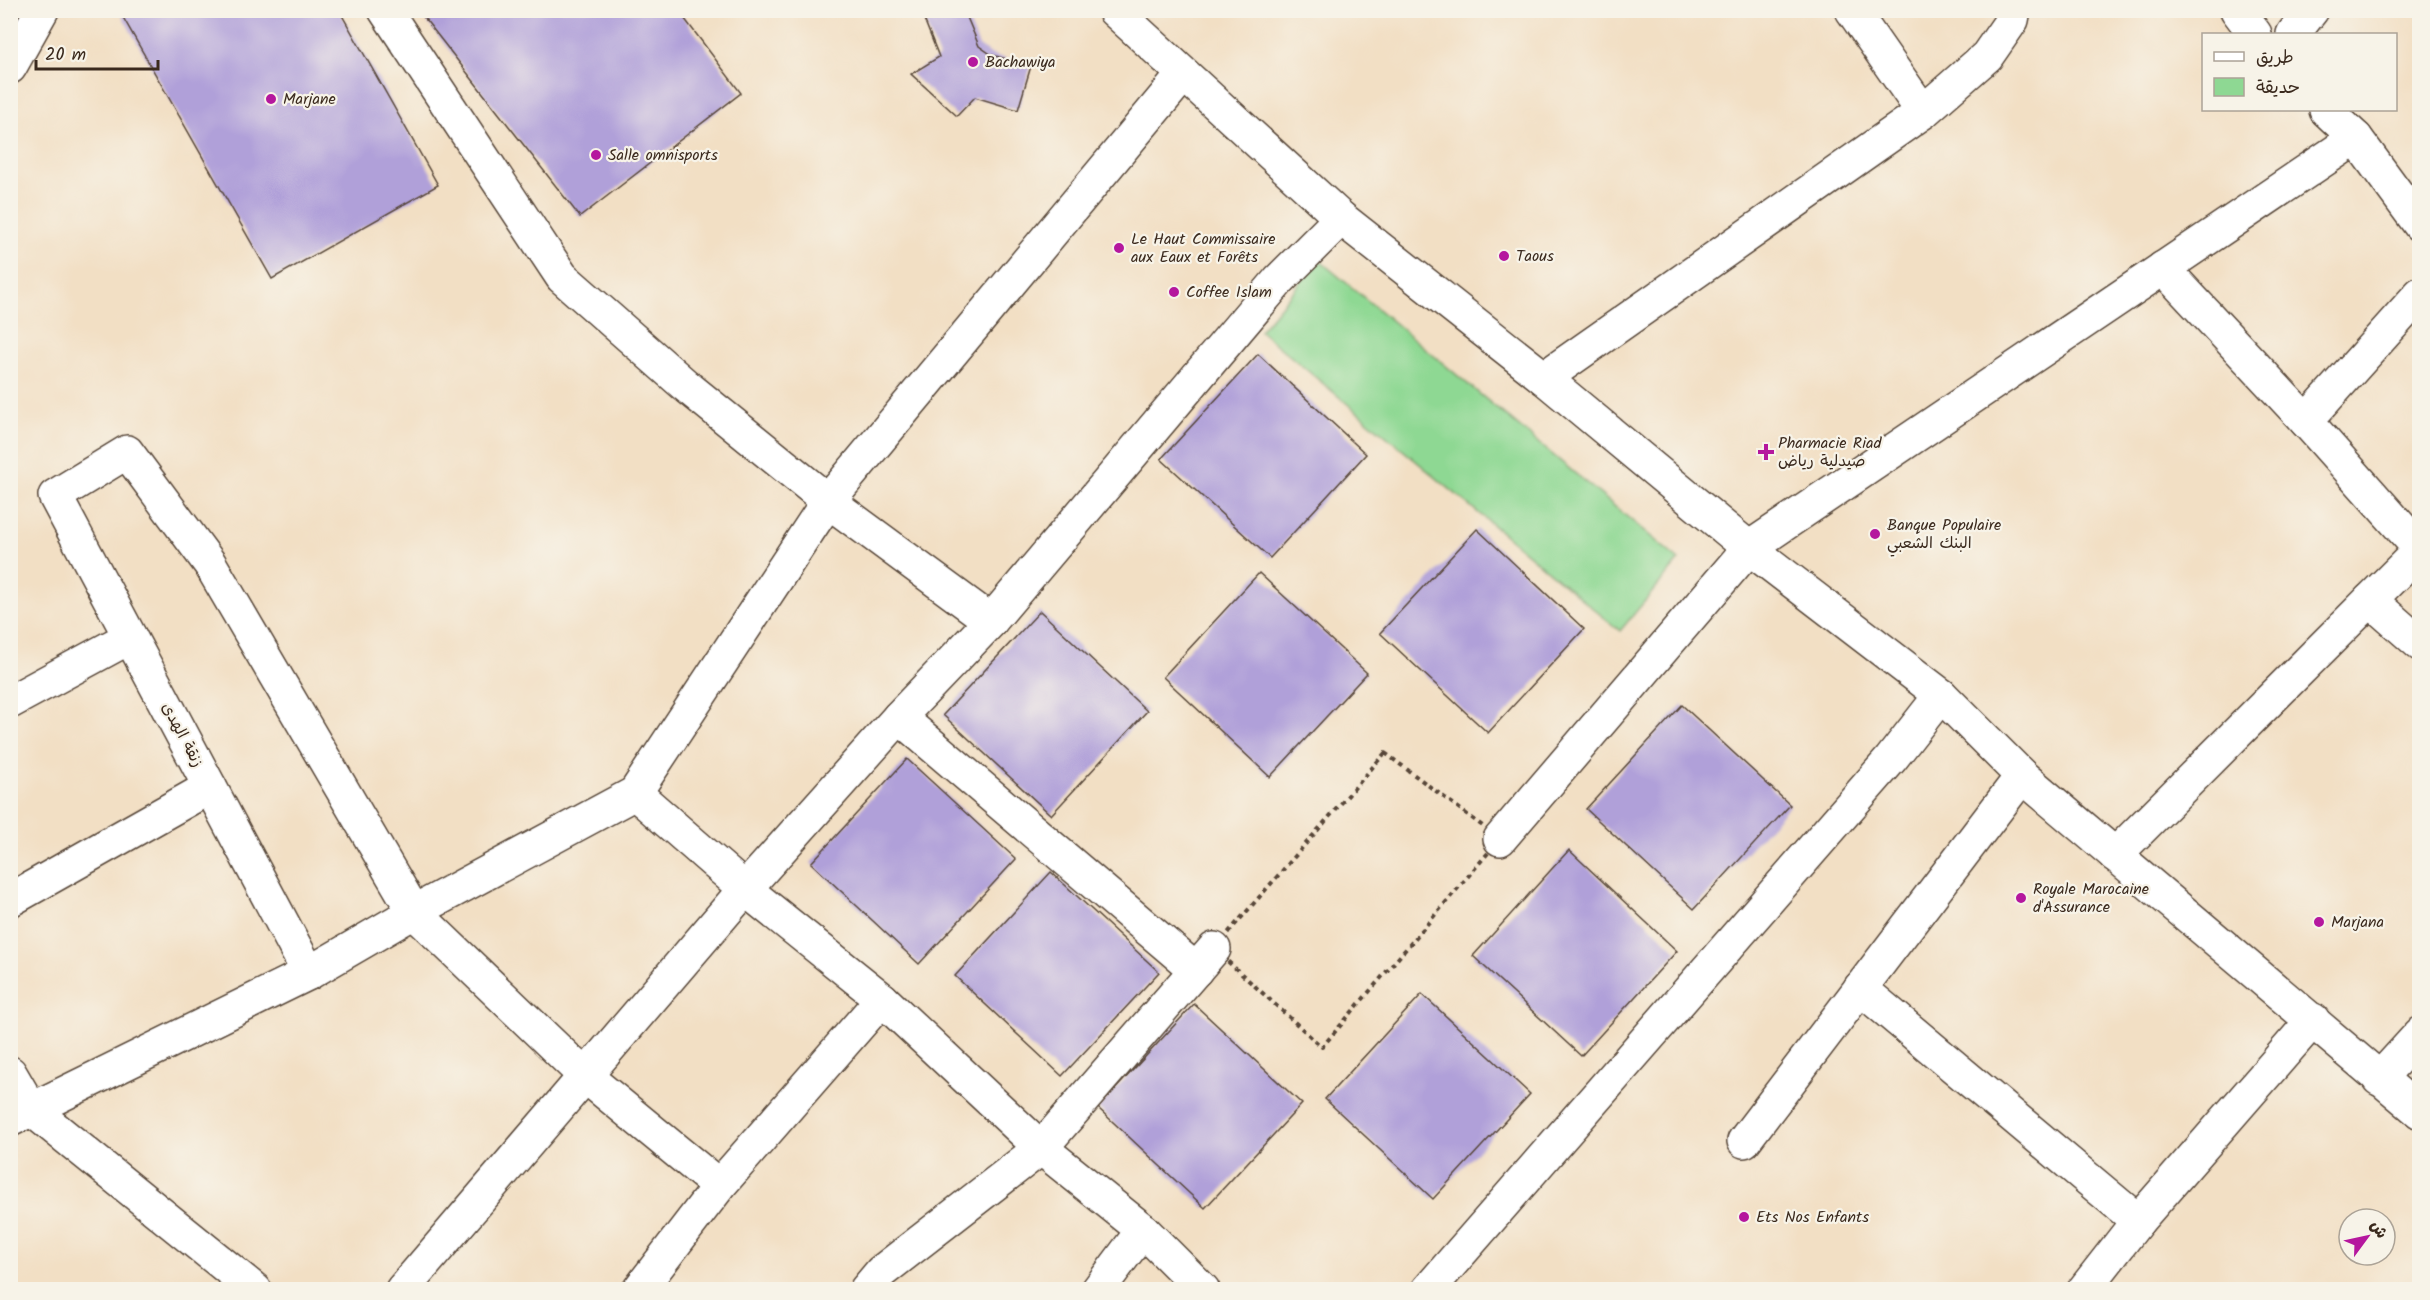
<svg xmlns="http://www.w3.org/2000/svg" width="2430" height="1300" font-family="Kalam,'Playpen Sans Arabic',sans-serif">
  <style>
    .green { fill: #8ed893; stroke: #648158; stroke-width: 1.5 }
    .building { fill: #b0a0d9 }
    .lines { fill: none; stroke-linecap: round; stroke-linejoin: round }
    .minor-casing { stroke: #564537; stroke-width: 36 }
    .primary-casing { stroke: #564537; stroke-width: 36 }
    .path { stroke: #564537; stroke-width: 4; stroke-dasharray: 4.5 4.5; stroke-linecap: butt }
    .minor { stroke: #fff; stroke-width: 33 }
    .primary { stroke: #fff; stroke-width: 33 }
    .poi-dot { fill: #b5179e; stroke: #f7f3e8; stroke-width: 2 }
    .labels { text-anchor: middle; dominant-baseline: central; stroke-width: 4.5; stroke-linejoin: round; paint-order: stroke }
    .poi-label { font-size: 16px; fill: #3b2a1e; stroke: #f7f3e8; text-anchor: start }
    .street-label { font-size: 16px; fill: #3b2a1e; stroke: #f7f3e8 }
  </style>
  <rect width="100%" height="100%" fill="#f7f3e8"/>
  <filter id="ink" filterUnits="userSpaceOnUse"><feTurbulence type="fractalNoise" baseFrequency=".0167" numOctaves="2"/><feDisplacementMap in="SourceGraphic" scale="12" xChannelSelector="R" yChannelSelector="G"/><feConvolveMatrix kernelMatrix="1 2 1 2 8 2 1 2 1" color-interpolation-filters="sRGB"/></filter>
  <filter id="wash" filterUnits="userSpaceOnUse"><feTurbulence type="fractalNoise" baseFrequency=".008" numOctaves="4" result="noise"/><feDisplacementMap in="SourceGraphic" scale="24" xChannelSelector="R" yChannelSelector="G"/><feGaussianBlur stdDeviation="1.35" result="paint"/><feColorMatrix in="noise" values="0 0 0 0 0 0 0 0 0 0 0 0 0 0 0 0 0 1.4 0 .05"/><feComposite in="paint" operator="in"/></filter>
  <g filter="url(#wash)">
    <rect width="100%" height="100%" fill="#f2dfc4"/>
    <polygon class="green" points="1319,260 1679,560 1620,631 1260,331"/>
    <g id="blocks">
      <g class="building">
        <polygon points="123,10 339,10 438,185 272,279 120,12"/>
        <polygon points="418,10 678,10 741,93 580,217"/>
        <polygon points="942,10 964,10 979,46 992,55 1031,66 1018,110 975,97 957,116 911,74 939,57 924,19"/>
        <polygon points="1258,354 1366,454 1270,558 1161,459"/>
        <polygon points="1477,529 1584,629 1488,733 1380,633"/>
        <polygon points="1259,573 1367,673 1270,777 1163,677"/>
        <polygon points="1040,611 1147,711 1051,815 943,715"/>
        <polygon points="1682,705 1790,805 1694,909 1586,809"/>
        <polygon points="907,759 1016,859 919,964 811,863"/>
        <polygon points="1569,850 1677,951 1581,1056 1473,956"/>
        <polygon points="1051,872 1159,972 1062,1076 955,976"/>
        <polygon points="1422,994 1530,1094 1433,1199 1325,1099"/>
        <polygon points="1194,1004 1302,1104 1205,1208 1098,1108"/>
      </g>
    </g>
  </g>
  <g filter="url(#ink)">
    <use href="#blocks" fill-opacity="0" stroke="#564537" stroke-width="1.5"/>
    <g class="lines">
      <defs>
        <g id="minor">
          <polyline points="385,10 562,277 685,385 828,501 991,621"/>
          <polyline points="1852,10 1923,112"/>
          <polyline points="2237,10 2255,34"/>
          <polyline points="2293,34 2312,10"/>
          <polyline points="10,67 42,10"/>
          <polyline points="2326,110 2356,138 2420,225"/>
          <polyline points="2163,268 2306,421 2420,549"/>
          <polyline points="1544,378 1923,112 1987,56 2012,20 2014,10"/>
          <polyline points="2306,421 2420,294"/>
          <polyline points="2370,600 2420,644"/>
          <polyline points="10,702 130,637"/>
          <polyline points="899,717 1196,970"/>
          <polyline points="635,793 745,889 882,999 1041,1148 1143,1230 1203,1290"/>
          <polyline points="1500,839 1749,548 2356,138"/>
          <polyline points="2115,855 2420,550"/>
          <polyline points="10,900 210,787"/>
          <polyline points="309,973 55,496 127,452 210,564 414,912 584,1075 719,1186"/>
          <polyline points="1860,988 2138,1221"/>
          <polyline points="10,1073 31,1109 255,1290"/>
          <polyline points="2379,1079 2420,1034"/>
          <polyline points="10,1120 309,973 414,912 635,793 828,501 1183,75"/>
          <polyline points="1744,1141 2022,776"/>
          <polyline points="402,1290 745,889 899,717 991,621 1279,280 1341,218"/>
          <polyline points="639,1290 719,1186 882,999"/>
          <polyline points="866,1290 881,1272 1041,1148 1214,949"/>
          <polyline points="1098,1290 1143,1230"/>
          <polyline points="1428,1290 1891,759 1941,695"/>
          <polyline points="2084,1290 2138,1221 2313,1020"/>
        </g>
        <polyline id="primary" points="1114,10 1341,218 1544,378 1749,548 1941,695 2022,776 2420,1112"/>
      </defs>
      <use href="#minor" class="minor-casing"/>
      <use href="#primary" class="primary-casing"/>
      <polygon class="path" points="1385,753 1500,839 1322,1047 1214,949"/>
      <use href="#minor" class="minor"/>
      <use href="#primary" class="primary"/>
    </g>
  </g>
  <g class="poi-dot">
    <circle cx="973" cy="62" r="6"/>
    <circle cx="271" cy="99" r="6"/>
    <circle cx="596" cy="155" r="6"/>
    <circle cx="1119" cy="248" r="6"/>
    <circle cx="1504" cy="256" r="6"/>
    <circle cx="1174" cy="292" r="6"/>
    <path d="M1763 443h6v6h6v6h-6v6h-6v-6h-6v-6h6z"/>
    <circle cx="1875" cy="534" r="6"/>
    <circle cx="2021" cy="898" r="6"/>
    <circle cx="2319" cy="922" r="6"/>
    <circle cx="1744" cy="1217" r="6"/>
  </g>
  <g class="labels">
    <g class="poi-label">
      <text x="985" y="62">Bachawiya</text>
      <text x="283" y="99">Marjane</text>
      <text x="608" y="155">Salle omnisports</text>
      <text x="1131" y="239">Le Haut Commissaire<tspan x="1131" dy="18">aux Eaux et Forêts</tspan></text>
      <text x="1516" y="256">Taous</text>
      <text x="1186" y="292">Coffee Islam</text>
      <text x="1778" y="443">Pharmacie Riad<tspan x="1778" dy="18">صيدلية رياض</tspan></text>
      <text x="1887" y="525">Banque Populaire<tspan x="1887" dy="18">البنك الشعبي</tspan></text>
      <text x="2033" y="889">Royale Marocaine<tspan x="2033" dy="18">d'Assurance</tspan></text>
      <text x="2331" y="922">Marjana</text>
      <text x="1756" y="1217">Ets Nos Enfants</text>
    </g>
    <g class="street-label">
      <text transform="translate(182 735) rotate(62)">زنقة الهدى</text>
    </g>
  </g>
  <rect width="2430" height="1300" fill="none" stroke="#f7f3e8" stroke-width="36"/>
  <rect x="2202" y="33" width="195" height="78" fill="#f7f3e8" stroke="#aca397" stroke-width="1.5"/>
  <rect x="2214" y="52" width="30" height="9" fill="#ffffff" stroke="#aca397" stroke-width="1.5"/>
  <text x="2256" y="63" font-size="18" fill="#3b2a1e">طريق</text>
  <rect x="2214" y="78" width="30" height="18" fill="#8ed893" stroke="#aca397" stroke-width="1.5"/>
  <text x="2256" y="93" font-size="18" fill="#3b2a1e">حديقة</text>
  <g transform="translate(2367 1237) rotate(57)"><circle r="28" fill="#f7f3e8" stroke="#aca397" stroke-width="1.5"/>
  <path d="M0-4.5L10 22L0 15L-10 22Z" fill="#b5179e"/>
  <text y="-9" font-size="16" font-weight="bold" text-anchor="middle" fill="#3b2a1e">ش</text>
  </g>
  <path d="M36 60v9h122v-9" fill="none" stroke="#3b2a1e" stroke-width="3"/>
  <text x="45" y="60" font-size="18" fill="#3b2a1e" stroke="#f7f3e8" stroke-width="4.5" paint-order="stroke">20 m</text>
</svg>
